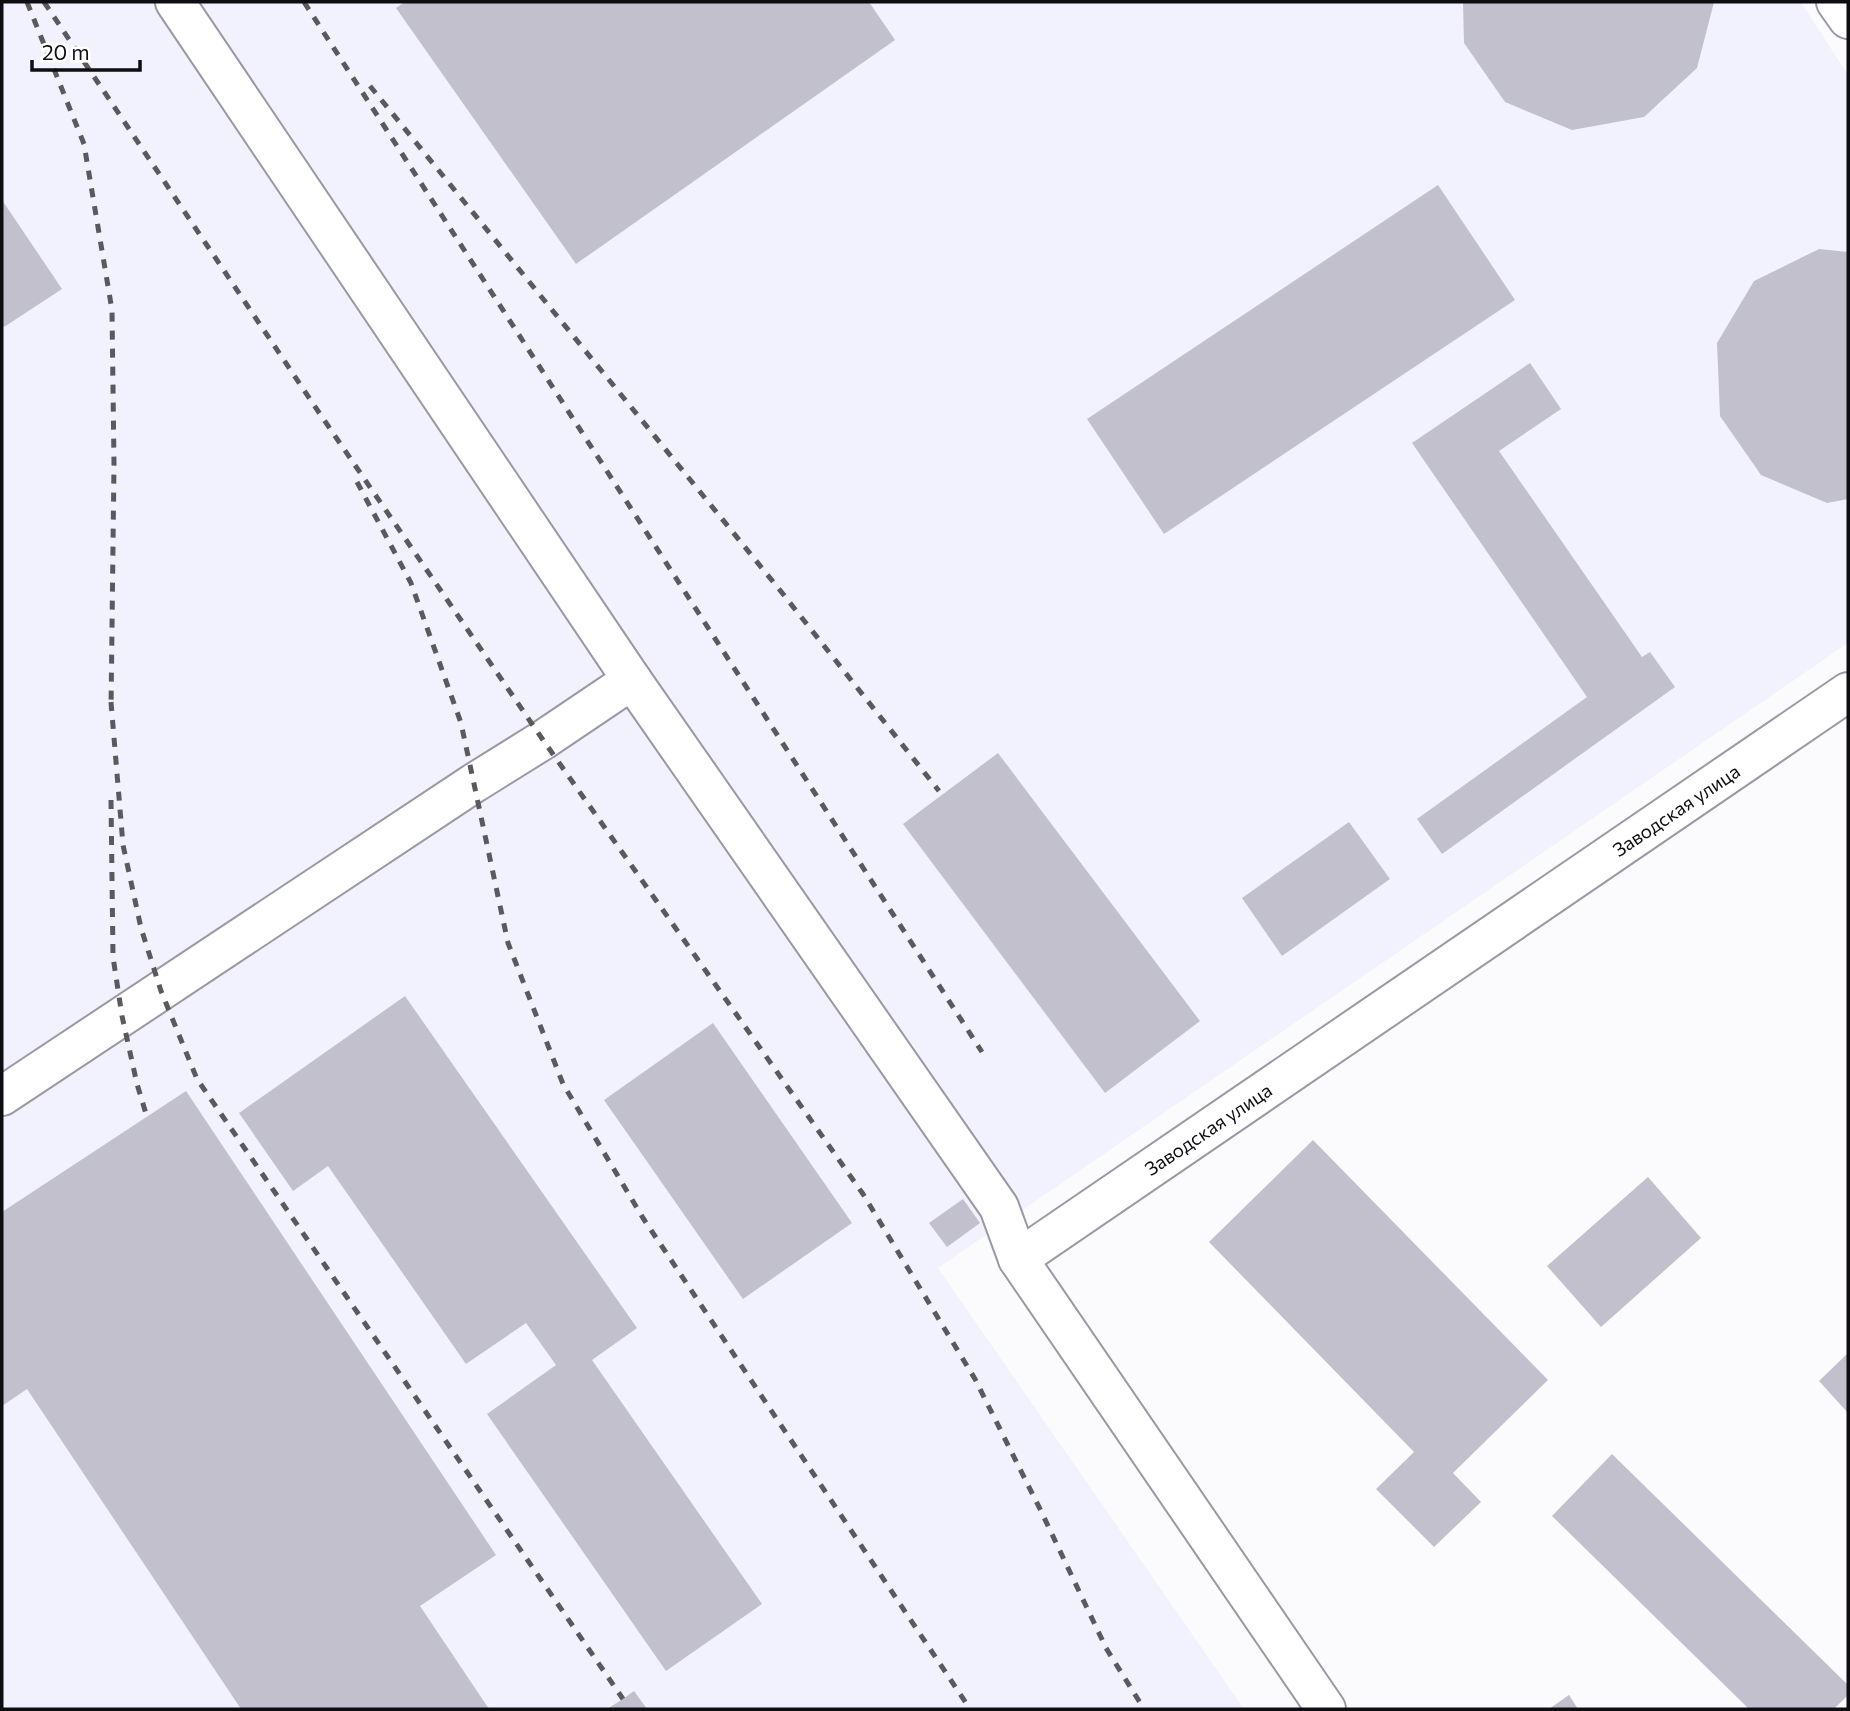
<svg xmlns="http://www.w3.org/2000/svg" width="1850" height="1711" font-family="Commissioner,sans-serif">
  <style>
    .built { fill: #f2f1fe }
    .building { fill: #c1c0cc }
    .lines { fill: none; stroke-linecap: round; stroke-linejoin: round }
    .minor-casing { stroke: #9998a4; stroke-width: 42 }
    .minor { stroke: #fff; stroke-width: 38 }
    .rail { stroke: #5a5a5e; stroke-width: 5; stroke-dasharray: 9 9; stroke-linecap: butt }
    .labels { text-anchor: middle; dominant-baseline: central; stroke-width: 5; stroke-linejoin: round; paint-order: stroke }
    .street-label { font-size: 19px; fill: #0e0d12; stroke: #fff }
  </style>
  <rect width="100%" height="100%" fill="#fbfbfe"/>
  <polygon class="built" points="2,2 1801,2 1848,75 1848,643 938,1268 1244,1709 2,1709"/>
  <g class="building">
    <polygon points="405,2 869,2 895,40 576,264 396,8"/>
    <polygon points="1463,2 1714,2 1697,68 1644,117 1572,130 1505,102 1464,43"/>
    <polygon points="1438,185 1515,300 1164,534 1087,419"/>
    <polygon points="2,200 62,289 4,327 2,323"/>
    <polygon points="1819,249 1848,252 1848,499 1827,503 1761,475 1720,416 1717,343 1754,281"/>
    <polygon points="1530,363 1561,409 1499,451 1642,657 1650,652 1675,687 1442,854 1417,819 1587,697 1412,443"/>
    <polygon points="998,753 1200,1021 1105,1093 903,824"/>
    <polygon points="1349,822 1390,879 1282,956 1242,898"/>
    <polygon points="405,996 637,1328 592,1360 762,1604 666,1671 487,1414 556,1365 526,1323 466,1364 328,1166 293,1191 239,1113"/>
    <polygon points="713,1023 852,1223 743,1299 604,1100"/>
    <polygon points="186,1091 496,1555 420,1606 489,1709 241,1709 27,1389 2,1406 2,1212"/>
    <polygon points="1313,1140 1548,1380 1453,1473 1481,1502 1434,1547 1376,1489 1414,1452 1209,1242"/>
    <polygon points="1648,1177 1701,1238 1601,1327 1547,1266"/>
    <polygon points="963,1199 980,1223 947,1247 929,1223"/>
    <polygon points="1848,1353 1848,1413 1819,1381"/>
    <polygon points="1612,1454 1848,1685 1848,1695 1834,1709 1749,1709 1552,1516"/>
    <polygon points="634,1691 647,1709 607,1709 623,1699"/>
    <polygon points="1569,1695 1578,1709 1549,1709"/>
  </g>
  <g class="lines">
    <defs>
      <g id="minor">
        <polyline points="175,2 632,680 999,1207 1018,1259 1326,1709"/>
        <polyline points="1836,2 1848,19"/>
        <polyline points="2,1096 474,783 543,740 632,680"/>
        <polyline points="1018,1259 1848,692"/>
      </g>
    </defs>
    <use href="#minor" class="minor-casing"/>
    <use href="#minor" class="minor"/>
    <g class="rail">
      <polyline points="27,2 84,144 112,310 114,464 111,709"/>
      <polyline points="44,2 320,414 543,740 863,1194 975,1379 1041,1511 1106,1648 1144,1709"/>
      <polyline points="304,2 982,1052"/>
      <polyline points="370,86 779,589 939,791"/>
      <polyline points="357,482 411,583 461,723 508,943 563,1084 643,1218 970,1709"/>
      <polyline points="111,702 123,845 141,928 161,991 197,1079 623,1699"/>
      <polyline points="111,800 113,957 122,1016 137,1084 147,1117"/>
    </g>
  </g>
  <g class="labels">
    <g class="street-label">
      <text transform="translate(1676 810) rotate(-34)">Заводская улица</text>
      <text transform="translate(1208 1129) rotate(-34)">Заводская улица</text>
    </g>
  </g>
  <rect width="1850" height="1711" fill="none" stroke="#0e0d12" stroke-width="7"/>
  <path d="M32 60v10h108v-10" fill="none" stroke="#0e0d12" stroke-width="3.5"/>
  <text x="42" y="60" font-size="21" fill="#0e0d12" stroke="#ffffff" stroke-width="5" paint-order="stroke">20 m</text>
</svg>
